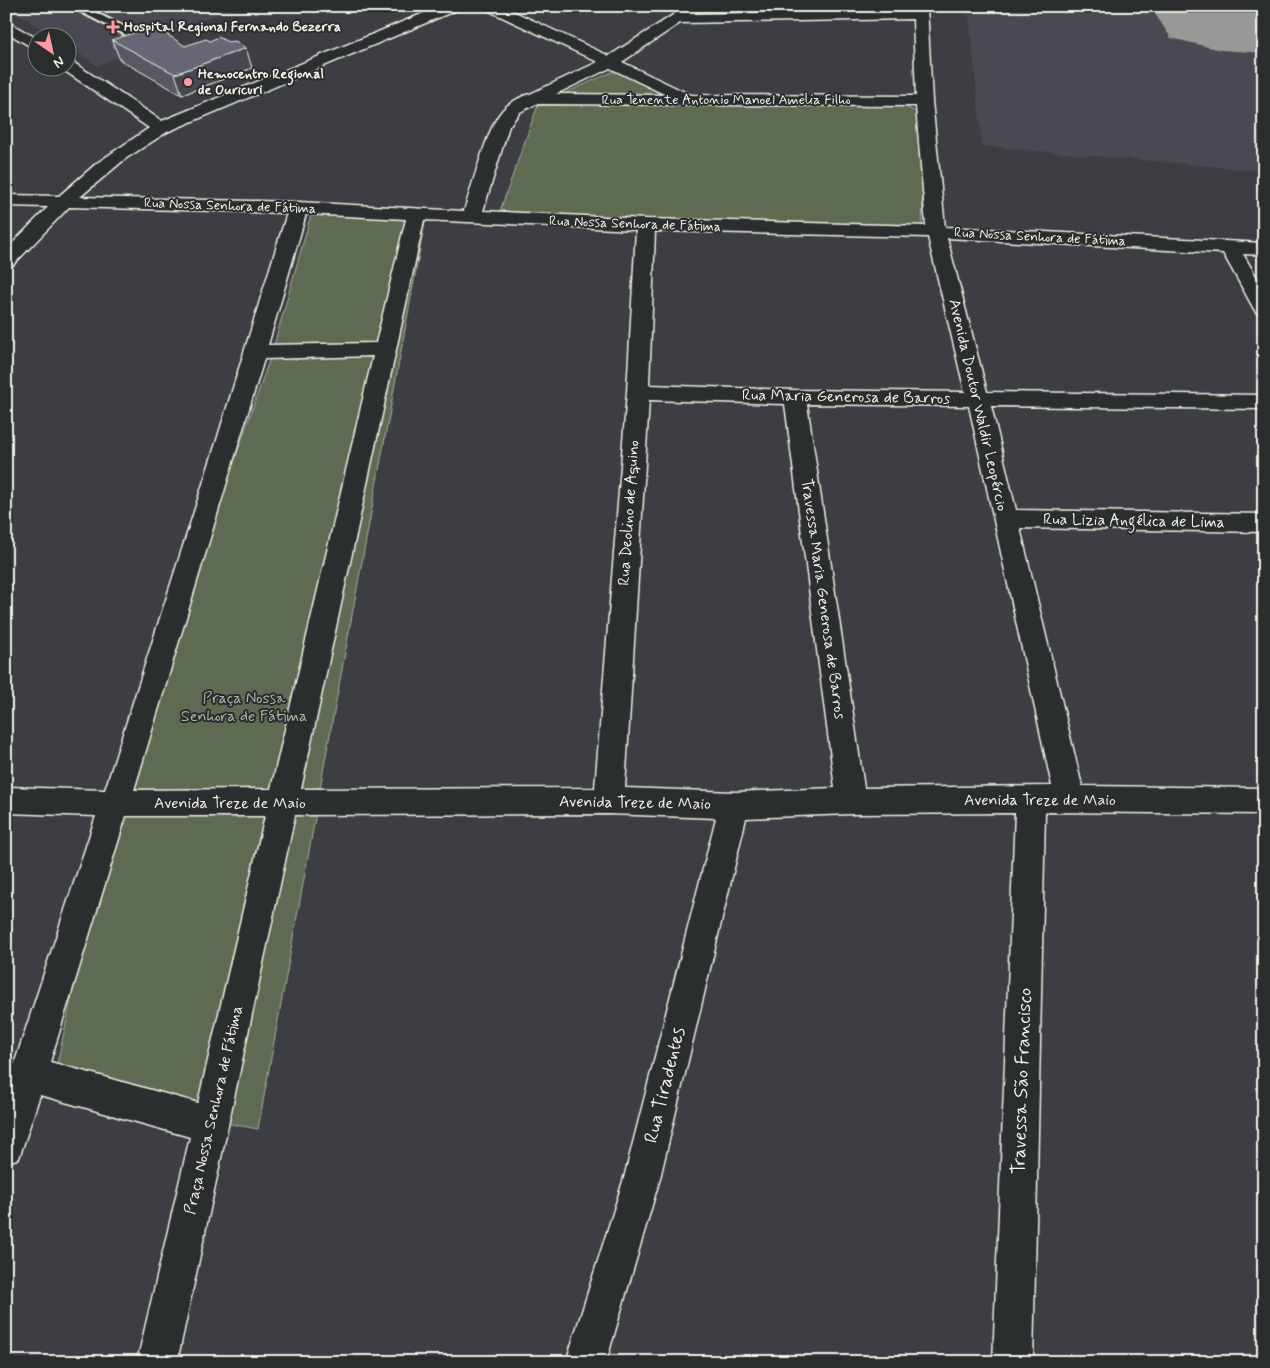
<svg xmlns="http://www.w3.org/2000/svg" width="1270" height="1368" font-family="Mynerve,sans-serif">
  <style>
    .built { fill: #494a52 }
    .green { fill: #5f6b52; stroke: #aaae9d }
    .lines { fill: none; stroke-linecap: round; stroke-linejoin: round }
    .runway { fill: #989896; fill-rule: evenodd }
    .service-casing { stroke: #f4f1e8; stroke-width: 4 }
    .minor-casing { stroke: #f4f1e8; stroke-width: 3 }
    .service { fill: #2a2d2e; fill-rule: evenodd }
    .minor { fill: #2a2d2e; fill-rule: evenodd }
    .wall { fill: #585864; stroke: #f4f1e8 }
    .shaded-wall { fill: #474751; stroke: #f4f1e8 }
    .building { fill: #666674; stroke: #f4f1e8 }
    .poi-dot { fill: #ff9aa2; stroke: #2a2d2e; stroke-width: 2 }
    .labels { text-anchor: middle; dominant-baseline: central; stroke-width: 4; stroke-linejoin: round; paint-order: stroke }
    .far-poi-label { font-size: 14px; font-weight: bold; fill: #f4f1e8; stroke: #2a2d2e; text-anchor: start }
    .far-street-label { font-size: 14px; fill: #f4f1e8; stroke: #2a2d2e }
    .street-label { font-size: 16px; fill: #f4f1e8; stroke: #2a2d2e }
    .park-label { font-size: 16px; fill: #b1b5a4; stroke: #2a2d2e }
    .near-street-label { font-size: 19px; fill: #f4f1e8; stroke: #2a2d2e }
  </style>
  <rect width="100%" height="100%" fill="#3c3e43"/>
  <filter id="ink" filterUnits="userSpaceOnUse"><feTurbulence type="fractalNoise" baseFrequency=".02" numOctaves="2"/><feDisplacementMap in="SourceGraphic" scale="10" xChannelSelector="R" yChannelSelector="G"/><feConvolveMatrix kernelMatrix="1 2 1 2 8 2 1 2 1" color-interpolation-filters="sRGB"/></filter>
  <g filter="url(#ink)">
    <g class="built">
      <polygon points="7,6 241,6 211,17 97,66 68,46 68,38 54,37"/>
      <polygon points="968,6 1264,6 1264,171 982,146"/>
    </g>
    <g class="green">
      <polygon points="614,71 667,96 563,94"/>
      <polygon points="893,101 925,116 922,232 497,219 539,102"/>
      <polygon points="427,211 320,788 123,812 318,802 258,1129 51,1091 112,814 272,352 311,215"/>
    </g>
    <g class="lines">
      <polygon class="runway" points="1152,6 1264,6 1264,53 1221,50 1171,38 1151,8"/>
      <defs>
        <polygon id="service" points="69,6 83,6 142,36 140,38 132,38"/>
        <g id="minor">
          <path d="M 441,6 L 461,6 L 459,9 L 167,132 L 125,159 L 80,197 L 298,202 L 464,211 C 472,187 487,129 501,112 C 507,104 521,96 530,94 L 598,62 L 485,9 L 483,6 L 502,6 L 609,56 L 687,6 L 704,6 L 694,14 L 913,10 L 913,6 L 927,6 L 932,101 L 945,227 L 1264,243 L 1264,255 L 1243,254 L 1264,290 L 1264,315 L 1257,313 L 1254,309 L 1223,253 L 947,238 L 987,392 L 1264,395 L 1264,409 L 991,406 L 1016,510 L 1264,514 L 1264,532 L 1020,528 L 1082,786 L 1264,788 L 1264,814 L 1045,812 L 1033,1362 L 993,1362 L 1015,813 L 851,814 L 746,818 L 660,1178 L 606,1362 L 566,1362 L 624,1178 L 716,818 L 609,814 L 295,815 L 177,1362 L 137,1362 L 190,1137 L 40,1095 L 19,1158 L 6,1163 L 6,1089 L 96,816 L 6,813 L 6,787 L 105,790 L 216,443 L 287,213 L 69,207 L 13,265 L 6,267 L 6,250 L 48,207 L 6,206 L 6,195 L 59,196 L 97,163 L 149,128 L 62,69 L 61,68 L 68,68 L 68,61 L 74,63 L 162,121 ZM 913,19 L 916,96 L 691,95 L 622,62 L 680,23 ZM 610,68 L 666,95 L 556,94 ZM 536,104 L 916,106 L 926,226 L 646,219 L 483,211 L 509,126 L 520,112 ZM 306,214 L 406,219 L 376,343 L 268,345 ZM 424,220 L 636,230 L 627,392 L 595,788 L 301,789 ZM 655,231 L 928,237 L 965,392 L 795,390 L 649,385 ZM 373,356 L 271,789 L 134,790 L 264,359 ZM 649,400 L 785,404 L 835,788 L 734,792 L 625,788 ZM 807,404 L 969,406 L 1052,786 L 864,788 ZM 126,816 L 265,816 L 198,1103 L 50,1062 Z"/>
          <polygon points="6,21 38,39 38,51 6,32"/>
        </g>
      </defs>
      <use href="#service" class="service-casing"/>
      <use href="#minor" class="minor-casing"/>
      <use href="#service" class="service"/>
      <use href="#minor" class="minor"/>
    </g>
    <polygon class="wall" points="112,40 185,46 252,68 182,95 120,60"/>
    <polygon class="shaded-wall" points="246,48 252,68 182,95 175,74"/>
    <polygon class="building" points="154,26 185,46 206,39 210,41 218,37 228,42 235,41 246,48 175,74 112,40"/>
  </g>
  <g class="poi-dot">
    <path d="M110.5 19.5h5v5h5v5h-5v5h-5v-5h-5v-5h5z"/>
    <circle cx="188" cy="82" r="5"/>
  </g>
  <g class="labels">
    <g class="far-poi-label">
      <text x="124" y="27">Hospital Regional Fernando Bezerra</text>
      <text x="198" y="74">Hemocentro Regional<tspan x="198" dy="16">de Ouricuri</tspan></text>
    </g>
    <g class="far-street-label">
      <text x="726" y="100">Rua Tenente Antonio Manoel Amelia Filho</text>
      <text transform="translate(230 206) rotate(2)">Rua Nossa Senhora de Fátima</text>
      <text transform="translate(635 224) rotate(2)">Rua Nossa Senhora de Fátima</text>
      <text transform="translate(1040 237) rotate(3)">Rua Nossa Senhora de Fátima</text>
    </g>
    <g class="street-label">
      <text transform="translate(846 397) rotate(1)">Rua Maria Generosa de Barros</text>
      <text transform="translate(978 405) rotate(77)">Avenida Doutor Waldir Leopércio</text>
      <text transform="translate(629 513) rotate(-86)">Rua Deolino de Aquino</text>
      <text transform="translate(1134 521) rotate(1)">Rua Lizia Angélica de Lima</text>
      <text transform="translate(823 599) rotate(82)">Travessa Maria Generosa de Barros</text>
      <text x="1040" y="800">Avenida Treze de Maio</text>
      <text x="230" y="803">Avenida Treze de Maio</text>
      <text transform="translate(635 803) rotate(1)">Avenida Treze de Maio</text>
      <text transform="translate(214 1110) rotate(-77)">Praça Nossa Senhora de Fátima</text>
    </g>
    <g class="park-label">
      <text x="244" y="698">Praça Nossa<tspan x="244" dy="18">Senhora de Fátima</tspan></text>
    </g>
    <g class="near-street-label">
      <text transform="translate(1022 1081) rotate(-88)">Travessa São Francisco</text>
      <text transform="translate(665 1085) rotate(-76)">Rua Tiradentes</text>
    </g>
  </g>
  <rect width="1270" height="1368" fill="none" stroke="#2a2d2e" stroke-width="25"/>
  <rect x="12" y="12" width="1245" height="1343" fill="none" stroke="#f4f1e8" stroke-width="2" filter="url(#ink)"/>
  <g transform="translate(52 52) rotate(146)"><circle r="24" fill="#2a2d2e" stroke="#7b7b78"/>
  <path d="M0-4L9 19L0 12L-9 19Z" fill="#ff9aa2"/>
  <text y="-8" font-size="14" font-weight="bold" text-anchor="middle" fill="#f4f1e8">N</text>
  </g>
</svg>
